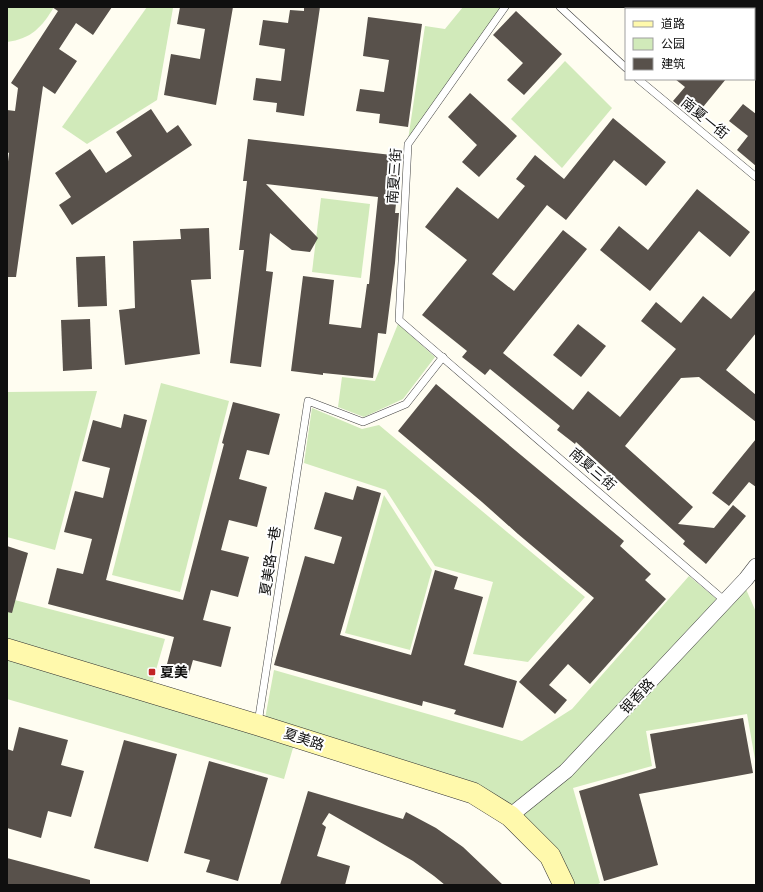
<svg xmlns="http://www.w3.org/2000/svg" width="763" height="892" font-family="'Roboto Serif','Noto Sans SC',serif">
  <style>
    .green { fill: #d1eaba }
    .building { fill: #58514b }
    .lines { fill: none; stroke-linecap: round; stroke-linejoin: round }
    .lane-casing { stroke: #424242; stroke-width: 8 }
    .street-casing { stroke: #424242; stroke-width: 16 }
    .secondary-casing { stroke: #313131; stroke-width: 22 }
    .lane { stroke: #fff; stroke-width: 7 }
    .street { stroke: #fff; stroke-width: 15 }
    .secondary { stroke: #fff9ac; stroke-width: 21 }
    .poi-dot { fill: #c22526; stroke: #fff; stroke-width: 1.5 }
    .labels { text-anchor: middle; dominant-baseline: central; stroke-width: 4; stroke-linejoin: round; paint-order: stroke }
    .street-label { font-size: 14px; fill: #0f0f0f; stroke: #fff }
    .poi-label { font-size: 14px; font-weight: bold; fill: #0f0f0f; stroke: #fff; text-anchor: start }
  </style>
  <rect width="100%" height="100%" fill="#fffdf1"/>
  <g class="green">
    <path d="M 7,7 L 54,7 C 42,27 31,39 7,42 Z"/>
    <polygon points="147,7 173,8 157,100 87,144 62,127"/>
    <polygon points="463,7 501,7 408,140 425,26 445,29"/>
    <polygon points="565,61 612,108 562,168 511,119"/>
    <polygon points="321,198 370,204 361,278 312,272"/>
    <polygon points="398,324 435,357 403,399 364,417 338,407 342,377 375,381"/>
    <polygon points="161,383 229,401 180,592 112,575"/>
    <polygon points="97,391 55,550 7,537 7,392"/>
    <polygon points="312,408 362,429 379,425 585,597 528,662 473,654 493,582 435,566 386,490 304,463"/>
    <polygon points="384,495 432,570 410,650 345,633"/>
    <polygon points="689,576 719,601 566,766 508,810 264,724 274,670 522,741 572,709"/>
    <polygon points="745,587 756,612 756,765 747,714 646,731 652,766 573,788 600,883 596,885 569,885 516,816"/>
    <polygon points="7,598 165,639 151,687 7,640"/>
    <polygon points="7,657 295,741 284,779 7,699"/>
  </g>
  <g class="building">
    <polygon points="52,7 112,7 93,35 76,23 59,49 77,61 55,94 43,86 16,277 7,277 7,170 9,153 7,152 7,110 15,111 18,88 11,83 58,11"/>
    <polygon points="180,7 233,7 216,105 164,95 171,54 200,59 205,29 177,24"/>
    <polygon points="304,7 320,7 304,116 276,112 277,103 253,100 256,78 281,81 285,49 259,45 263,20 288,23 290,10 304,11"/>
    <polygon points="516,11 562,54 524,95 507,80 523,63 493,35"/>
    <polygon points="368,17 422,24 408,127 379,123 380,114 356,111 360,89 384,92 389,60 363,56"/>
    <polygon points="675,79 726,79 694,118 673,101 685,87"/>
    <polygon points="470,93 517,136 479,177 462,162 477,145 448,117"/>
    <polygon points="743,104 756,114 756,166 737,150 748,136 729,121"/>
    <polygon points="151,109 167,133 178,125 192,145 72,225 59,205 71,197 55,173 90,149 106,173 132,156 116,132"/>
    <polygon points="613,118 666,162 646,186 614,160 566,220 547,205 492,274 514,291 563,230 587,249 503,353 573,410 588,391 620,417 676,349 641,321 656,302 681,323 703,296 731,319 756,289 756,333 726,370 756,395 756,422 699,377 681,378 625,446 693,507 678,524 714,528 733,505 746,516 706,564 683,544 685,541 576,442 575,444 557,430 560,426 490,369 485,375 462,357 467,351 422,315 467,260 425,227 457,187 498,219 525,186 516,179 535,155 564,179"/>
    <polygon points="248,139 401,156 395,213 399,213 395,263 386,334 378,333 373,378 323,373 323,375 291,371 303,276 334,280 329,324 361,328 367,284 369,284 378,197 266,184 318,238 310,252 292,250 270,233 266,271 273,272 261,367 230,363 244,250 239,250 247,181 243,181"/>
    <polygon points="697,189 750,232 730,257 699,231 650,291 600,250 619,226 648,250"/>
    <polygon points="209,228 211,279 191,280 200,354 125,365 119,310 135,308 133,241 181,239 180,229"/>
    <polygon points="105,256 107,306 78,307 76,257"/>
    <polygon points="90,319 92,369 63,371 61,320"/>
    <polygon points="578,324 606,346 581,377 553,355"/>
    <polygon points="436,384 624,541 620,546 651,574 645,580 666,599 590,684 568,664 549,685 567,700 555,714 519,682 594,598 518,534 482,502 398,431"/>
    <polygon points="233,402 280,414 269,455 247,450 239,479 267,487 257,527 229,520 221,550 249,557 238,597 211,590 203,620 231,627 221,667 193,660 189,674 166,668 174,637 48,604 57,568 83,574 92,539 64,532 75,491 103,498 110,468 82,461 93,420 121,428 124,414 147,420 106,580 183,600 224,444 222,443"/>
    <polygon points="756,439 756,487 749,482 729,506 712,493"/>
    <polygon points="357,486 381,493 340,635 411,655 435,570 458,577 454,589 483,597 464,665 517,681 503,728 454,714 456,710 423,701 422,706 274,665 305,556 334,564 342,537 314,529 325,492 353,500"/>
    <polygon points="7,546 28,553 12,613 7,612"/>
    <polygon points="743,718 753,773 639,794 658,865 604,881 579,791 656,768 650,734"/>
    <polygon points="19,727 68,740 61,765 84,771 71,817 48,811 41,838 7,828 7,749 13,751"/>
    <polygon points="124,740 177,754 148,862 94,848"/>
    <polygon points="209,761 268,778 238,881 206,872 210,860 184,853"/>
    <polygon points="308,791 403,819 406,812 436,828 463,847 503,885 445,885 434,876 413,861 329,813 322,824 326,827 317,856 350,866 345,885 280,885"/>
    <polygon points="7,858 90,880 90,885 7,885"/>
  </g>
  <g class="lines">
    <defs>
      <g id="lane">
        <polyline points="505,7 408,144 399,320 725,601"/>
        <polyline points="560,7 626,68"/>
        <polyline points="638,79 756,177"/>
        <polyline points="258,723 308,401 363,422 406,404 443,357"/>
      </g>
      <polyline id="street" points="510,816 566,771 746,579 756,566"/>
      <polyline id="secondary" points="7,649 258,725 473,793 510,816 550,856 564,885"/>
    </defs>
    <use href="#lane" class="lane-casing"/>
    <use href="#street" class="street-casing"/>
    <use href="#secondary" class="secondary-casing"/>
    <use href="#lane" class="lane"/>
    <use href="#street" class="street"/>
    <use href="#secondary" class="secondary"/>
  </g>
  <rect class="poi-dot" x="148" y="668" width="8" height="8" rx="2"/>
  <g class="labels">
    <g class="street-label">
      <text transform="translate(705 118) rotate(39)">南夏一街</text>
      <text transform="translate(394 176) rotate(-86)">南夏三街</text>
      <text transform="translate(593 469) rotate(41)">南夏三街</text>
      <text transform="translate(270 561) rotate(-81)">夏美路一巷</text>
      <text transform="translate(637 696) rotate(-47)">银香路</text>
      <text transform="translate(304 739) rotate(18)">夏美路</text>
    </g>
    <g class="poi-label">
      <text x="160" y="672">夏美</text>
    </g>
  </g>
  <rect width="763" height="892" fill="none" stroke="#0f0f0f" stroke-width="16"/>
  <rect x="625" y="8" width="130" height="72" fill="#ffffff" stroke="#9f9f9f"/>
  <rect x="633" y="21" width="20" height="6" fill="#fff9ac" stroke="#9f9f9f"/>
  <text x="661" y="28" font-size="12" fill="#0f0f0f">道路</text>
  <rect x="633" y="38" width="20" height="12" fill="#d1eaba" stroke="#9f9f9f"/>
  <text x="661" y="48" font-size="12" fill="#0f0f0f">公园</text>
  <rect x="633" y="58" width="20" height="12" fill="#58514b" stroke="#9f9f9f"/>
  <text x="661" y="68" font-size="12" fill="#0f0f0f">建筑</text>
</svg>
